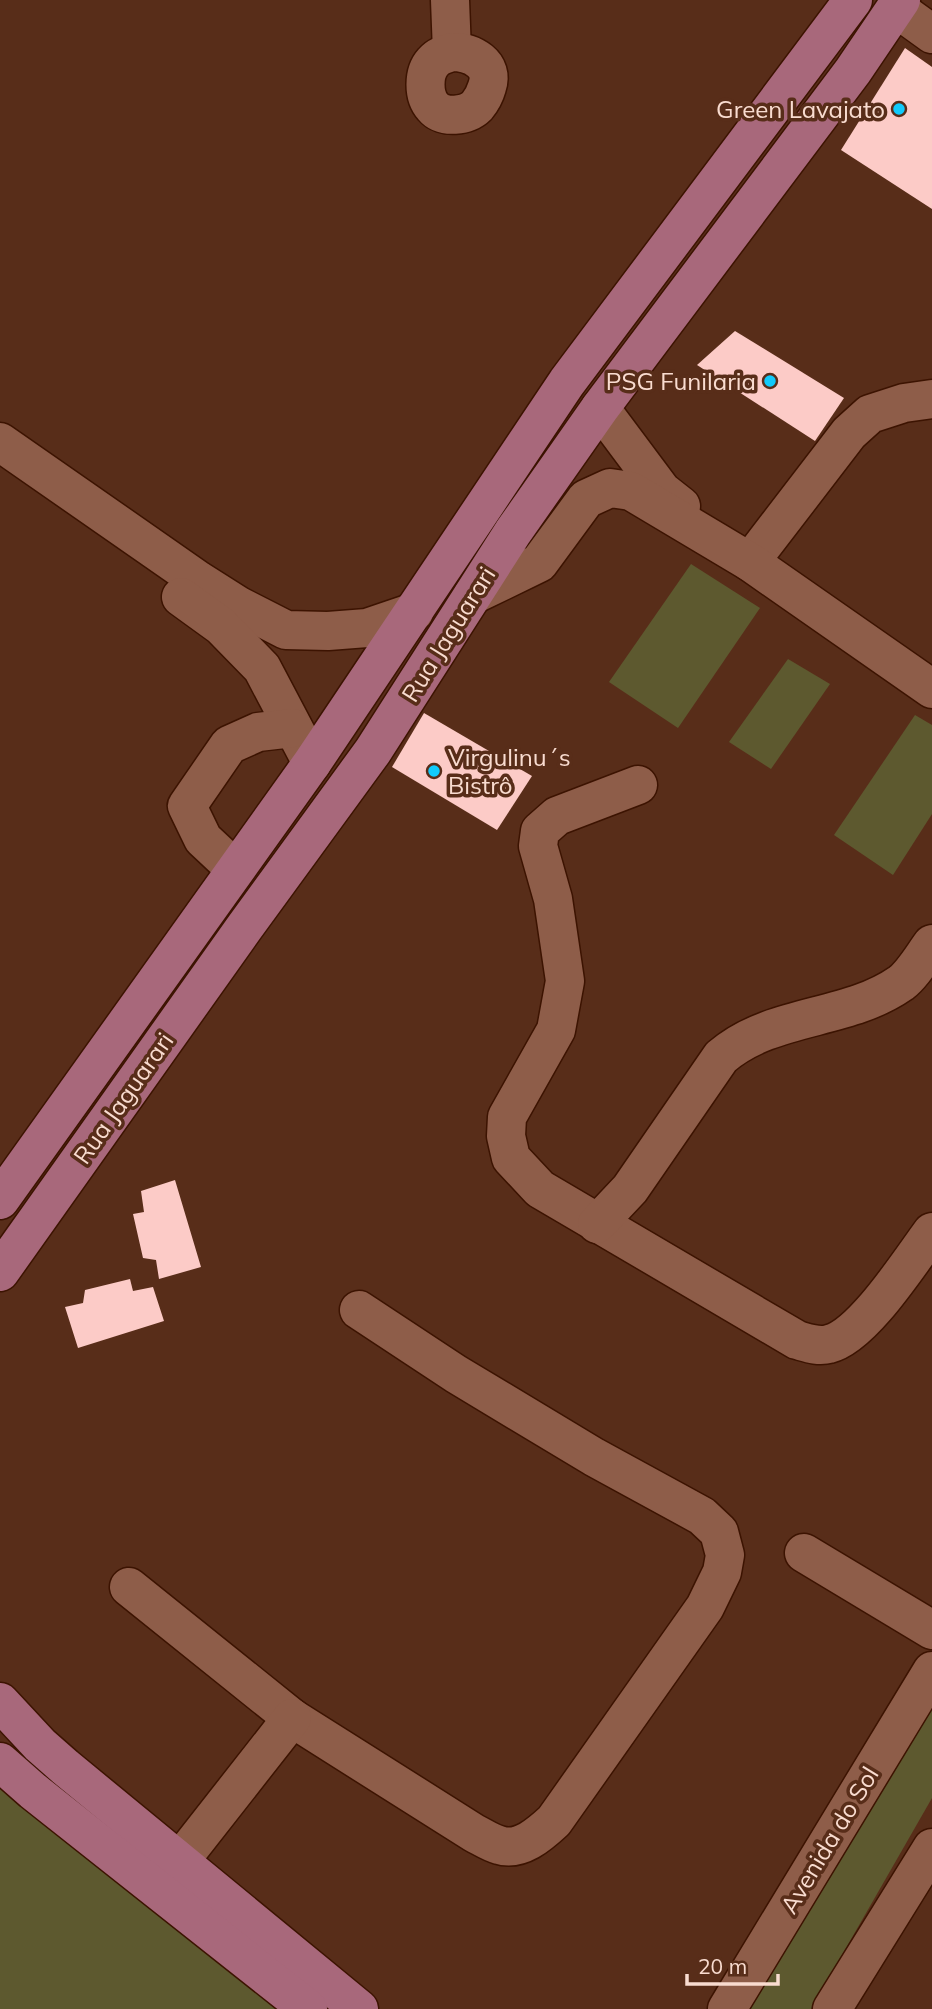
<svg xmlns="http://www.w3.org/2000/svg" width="932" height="2009" font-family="Mulish,sans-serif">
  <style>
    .green { fill: #5d592f }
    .building { fill: #fccbc7 }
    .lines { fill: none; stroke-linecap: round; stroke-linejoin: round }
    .minor-casing { stroke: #3c1301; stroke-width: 41 }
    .major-casing { stroke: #3c1301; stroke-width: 41 }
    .minor { stroke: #8e5d49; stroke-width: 38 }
    .major { stroke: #a8687b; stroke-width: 38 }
    .poi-dot { fill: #11cafb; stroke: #582d19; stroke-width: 2.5 }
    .labels { text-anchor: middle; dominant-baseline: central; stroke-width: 7; stroke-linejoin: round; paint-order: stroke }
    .poi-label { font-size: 24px; fill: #f9dcd0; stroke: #582d19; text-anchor: end }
    .street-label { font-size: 24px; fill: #f9dcd0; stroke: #582d19 }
  </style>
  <rect width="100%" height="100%" fill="#582d19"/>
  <g class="green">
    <polygon points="691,564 760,608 678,728 609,682"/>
    <polygon points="788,659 830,684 771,769 729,742"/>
    <polygon points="915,715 932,725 932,814 893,875 834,835"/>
    <polygon points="932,1708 932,1798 811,2009 744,2009"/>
    <polygon points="0,1781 280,2009 0,2009"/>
  </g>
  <g class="building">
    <polygon points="905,48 932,67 932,209 841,150"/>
    <polygon points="735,331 844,398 815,441 697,365"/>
    <polygon points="424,713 532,776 497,830 392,767"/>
    <polygon points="175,1180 201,1267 159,1279 156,1260 143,1258 133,1214 144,1212 141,1191"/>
    <polygon points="130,1279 133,1291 153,1287 164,1321 78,1348 65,1307 83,1303 85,1290"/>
  </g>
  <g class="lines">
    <defs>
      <g id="minor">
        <polyline points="450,0 452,52"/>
        <polyline points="896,8 932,34"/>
        <path d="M 452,52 C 472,52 495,64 487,87 C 485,94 482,100 477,106 C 467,116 443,119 433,107 C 423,96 423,73 433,62 C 438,56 445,54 452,52 Z"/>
        <polyline points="600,408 662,491 681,506"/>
        <polyline points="0,442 198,580 239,606 286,630 328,631 367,628 414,612"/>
        <polyline points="750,562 849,433 870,414 904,403 932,399"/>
        <polyline points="473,595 539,563 586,499 610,488 631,491 750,562 932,689"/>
        <polyline points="181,597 221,626 262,668 312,763"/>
        <path d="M 638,785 L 557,816 L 540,831 L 538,846 L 553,899 L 565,981 L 556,1030 L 507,1117 L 506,1136 L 511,1158 L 540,1189 L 797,1340 C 808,1343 818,1347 829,1344 C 863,1336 911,1260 932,1232"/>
        <polyline points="235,869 203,839 187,806 229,745 258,732 293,728"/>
        <path d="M 597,1224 L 630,1189 L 721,1057 C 772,1013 847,1021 901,983 C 913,974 923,956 932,944"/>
        <polyline points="804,1553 932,1630"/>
        <path d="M 129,1587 L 292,1718 L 474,1833 C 482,1837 491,1843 499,1845 C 520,1852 540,1834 554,1821 L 705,1607 L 722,1572 L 725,1555 L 719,1532 L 702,1516 L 594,1457 L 456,1374 L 359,1310"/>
        <polyline points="179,1862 292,1718"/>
        <polyline points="727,2009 932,1671"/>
        <polyline points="832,2009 932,1848"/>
      </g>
      <g id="major">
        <polyline points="0,1200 312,763 567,382 853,0"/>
        <polyline points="0,1272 244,928 373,751 513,532 600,408 853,71 901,0"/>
        <polyline points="0,1702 40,1745 65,1767 359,2009"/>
        <polyline points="0,1762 33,1791 308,2009"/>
      </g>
    </defs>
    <use href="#minor" class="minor-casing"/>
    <use href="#major" class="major-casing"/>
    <use href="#minor" class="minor"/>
    <use href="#major" class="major"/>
  </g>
  <g class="poi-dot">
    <circle cx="899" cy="109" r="7"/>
    <circle cx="770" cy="381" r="7"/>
    <circle cx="434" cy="771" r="7"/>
  </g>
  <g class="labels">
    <g class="poi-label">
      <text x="885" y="109">Green Lavajato</text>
      <text x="756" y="381">PSG Funilaria</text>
      <text x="448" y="757" text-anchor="start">Virgulinu´s<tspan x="448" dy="28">Bistrô</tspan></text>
    </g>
    <g class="street-label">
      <text transform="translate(448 634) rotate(-58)">Rua Jaguarari</text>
      <text transform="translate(123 1098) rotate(-55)">Rua Jaguarari</text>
      <text transform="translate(829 1840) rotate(-59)">Avenida do Sol</text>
    </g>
  </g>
  <path d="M687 1974v10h91v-10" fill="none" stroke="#f9dcd0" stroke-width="3.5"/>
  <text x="698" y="1974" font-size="21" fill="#f9dcd0" stroke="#582d19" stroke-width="5" paint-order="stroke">20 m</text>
</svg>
